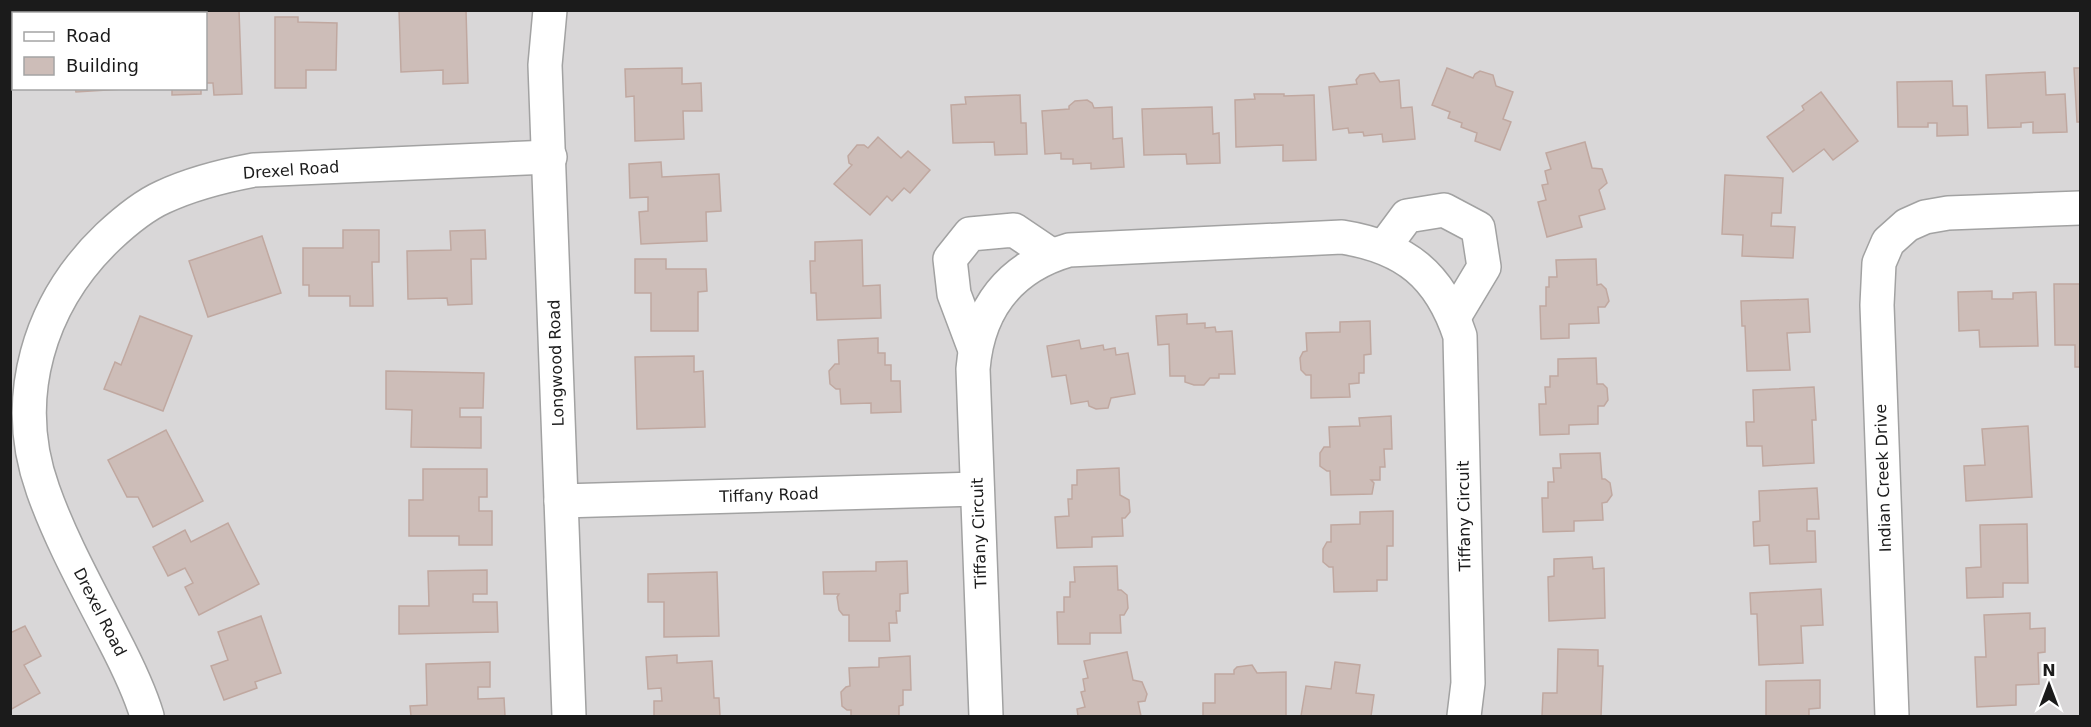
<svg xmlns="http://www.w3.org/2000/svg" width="2091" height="727" font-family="'DejaVu Sans',sans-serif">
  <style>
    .residential { fill: #d9d7d8; fill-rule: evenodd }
    .building { fill: #cdbdb8; stroke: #c0a8a0; stroke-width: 1.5 }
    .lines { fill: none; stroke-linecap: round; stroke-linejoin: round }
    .street-casing { stroke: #a2a2a2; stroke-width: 36 }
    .street { stroke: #fff; stroke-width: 33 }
    .labels { text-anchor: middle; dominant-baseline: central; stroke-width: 6; stroke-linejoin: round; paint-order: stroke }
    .street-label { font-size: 16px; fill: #1b1b1b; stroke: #fff }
  </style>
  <rect width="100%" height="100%" fill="#ede6df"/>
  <path class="residential" d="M 10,11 L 2080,11 L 2080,716 L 11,716 ZM 14,14 L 206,14 L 206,88 L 14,88 Z"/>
  <g class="building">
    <polygon points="239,10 242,94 214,95 213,83 206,83 206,11"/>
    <polygon points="399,10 466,10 468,83 443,84 443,70 401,72"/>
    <polygon points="275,17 298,17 298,22 337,23 336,70 306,70 306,88 275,88"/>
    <polygon points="14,22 14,79 10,80 10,23"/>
    <polygon points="682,68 682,84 701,83 702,111 683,111 684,139 635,141 634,96 626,97 625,69"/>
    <polygon points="1447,68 1473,78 1475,74 1480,71 1493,75 1496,86 1513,92 1503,119 1511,122 1500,150 1475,141 1477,133 1461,127 1462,123 1448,118 1450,112 1432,105"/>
    <polygon points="2074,68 2080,68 2080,122 2077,122"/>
    <polygon points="2045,72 2046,95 2065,94 2067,132 2033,133 2033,122 2021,123 2021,127 1988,128 1986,75"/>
    <polygon points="1374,73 1380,82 1399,80 1401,108 1412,107 1415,139 1383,142 1382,134 1364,136 1363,132 1349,133 1348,128 1333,130 1329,87 1357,84 1356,80 1360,75"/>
    <polygon points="1952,81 1953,106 1967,106 1968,135 1937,136 1937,123 1928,123 1928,127 1898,127 1897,82"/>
    <polygon points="75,88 139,88 76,92"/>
    <polygon points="172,88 201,88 201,94 172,95"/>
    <polygon points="1821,92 1858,141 1833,160 1824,149 1793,172 1767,137 1804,110 1802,106"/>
    <polygon points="1254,94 1284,94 1284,96 1314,95 1316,160 1283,161 1283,145 1236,147 1235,100 1255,99"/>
    <polygon points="1020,95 1021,123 1026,123 1027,154 995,155 994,142 953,143 951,105 966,104 965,97"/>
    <polygon points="1087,100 1092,103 1094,108 1112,107 1113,139 1122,138 1124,167 1091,169 1091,163 1073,164 1073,159 1061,159 1061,153 1045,154 1042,111 1069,109 1069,106 1075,101"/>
    <polygon points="1212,107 1213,134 1219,133 1220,163 1187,164 1186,154 1144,155 1142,109"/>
    <polygon points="878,137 901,158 908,151 930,170 910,193 904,188 892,201 887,196 870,215 834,184 852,165 849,163 848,156 857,145 864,145 868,148"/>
    <polygon points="1585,142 1592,168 1602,169 1607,183 1599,190 1605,209 1579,216 1582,227 1547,237 1538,202 1546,200 1542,185 1548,184 1545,171 1551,169 1546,153"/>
    <polygon points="661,162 662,177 719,174 721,211 706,212 707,241 641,244 639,212 648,211 648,197 630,198 629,164"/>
    <polygon points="1725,175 1783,178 1781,213 1772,213 1771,226 1795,227 1793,258 1742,256 1743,235 1722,234"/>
    <polygon points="343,230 379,230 379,262 372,262 373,306 350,306 350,296 309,296 309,285 303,285 303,248 343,248"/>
    <polygon points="485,230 486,259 471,259 472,304 448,305 447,298 408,299 407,251 451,250 450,231"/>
    <polygon points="262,236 281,293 208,317 189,261"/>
    <polygon points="862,240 863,286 880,285 881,318 817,320 816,293 811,293 810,261 815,261 815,242"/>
    <polygon points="635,259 666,259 666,269 706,269 707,291 698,292 698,331 651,331 651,293 635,293"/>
    <polygon points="1596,259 1597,285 1601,284 1606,289 1609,301 1605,307 1598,307 1599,323 1569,324 1569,338 1541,339 1540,306 1546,306 1546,287 1549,287 1549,277 1557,277 1556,260"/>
    <polygon points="2054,284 2080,284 2080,367 2075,367 2075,345 2055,345"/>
    <polygon points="1992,291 1992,299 2013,299 2013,293 2036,292 2038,346 1980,347 1979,330 1959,331 1958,292"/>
    <polygon points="1808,299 1810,332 1787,333 1790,370 1747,371 1745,326 1742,326 1741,301"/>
    <polygon points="1187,314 1187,324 1205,323 1205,328 1215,327 1216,332 1232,331 1235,374 1219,374 1219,378 1210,378 1204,385 1194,385 1185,382 1185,376 1170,376 1169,344 1158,345 1156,316"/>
    <polygon points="140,316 192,336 163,411 104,389 115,362 121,365"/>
    <polygon points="1370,321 1371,354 1364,355 1364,373 1359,373 1359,383 1349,384 1350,397 1311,398 1311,375 1306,375 1301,370 1300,358 1303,352 1307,351 1306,333 1340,332 1340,322"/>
    <polygon points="878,338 878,353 885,353 885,365 891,365 891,381 900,381 901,412 871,413 871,403 841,404 840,389 836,389 830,384 829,371 835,364 839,364 838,340"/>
    <polygon points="1079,340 1081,349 1103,345 1104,350 1115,348 1116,355 1128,353 1135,394 1111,398 1108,408 1096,409 1089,406 1088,401 1071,404 1066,375 1052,377 1047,346"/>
    <polygon points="694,356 694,372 703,371 705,427 637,429 635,357"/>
    <polygon points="1596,358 1597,384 1603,384 1607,388 1608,400 1604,406 1598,406 1598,424 1569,425 1569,434 1540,435 1539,404 1546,404 1545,387 1550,387 1550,376 1558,376 1558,359"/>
    <polygon points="386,371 484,373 483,408 460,408 460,417 481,417 481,448 411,447 412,410 386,409"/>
    <polygon points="1814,387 1816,420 1812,420 1814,463 1763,466 1762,446 1747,446 1746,422 1754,422 1753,390"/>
    <polygon points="1391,416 1392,449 1384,449 1385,467 1380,467 1380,480 1371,480 1374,483 1372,494 1331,495 1330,471 1327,471 1320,466 1320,453 1324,447 1330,447 1329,427 1360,426 1359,418"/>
    <polygon points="2028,426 2032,497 1966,501 1964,466 1985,465 1982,429"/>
    <polygon points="166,430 203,501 153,527 138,497 127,497 108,460"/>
    <polygon points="1600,453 1602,479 1605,479 1610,483 1612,495 1607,502 1602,503 1603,520 1574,521 1574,531 1543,532 1542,498 1548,498 1548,482 1554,482 1553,468 1561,468 1560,454"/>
    <polygon points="1119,468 1120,495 1129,500 1130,512 1125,518 1122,518 1123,536 1092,537 1092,547 1057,548 1055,517 1069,516 1068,499 1072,499 1072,485 1077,485 1077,470"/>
    <polygon points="423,469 487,469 487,497 479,497 479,511 492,511 492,545 459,545 459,536 409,536 409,500 423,500"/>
    <polygon points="1817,488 1819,519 1807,519 1807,531 1815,531 1816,562 1770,564 1769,545 1754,546 1753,522 1760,521 1759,491"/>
    <polygon points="1393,511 1393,546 1387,546 1387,580 1377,580 1377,591 1334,592 1333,567 1329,567 1323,562 1323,549 1327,542 1331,542 1331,525 1360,524 1360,512"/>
    <polygon points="228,523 259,584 199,615 185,587 193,583 185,568 168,576 153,547 185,530 191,542"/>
    <polygon points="2027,524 2028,583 2003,583 2003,597 1967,598 1966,568 1981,567 1980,525"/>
    <polygon points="1592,557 1593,569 1604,568 1605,618 1549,621 1548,577 1554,576 1554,559"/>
    <polygon points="907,561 908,593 900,594 900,611 896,611 897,623 889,623 890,641 849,641 849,615 843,615 839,610 837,597 839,594 824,594 823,572 876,571 876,562"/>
    <polygon points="1117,566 1118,590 1121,590 1127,595 1128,608 1124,615 1120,615 1121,633 1090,633 1090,644 1058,644 1057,612 1064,612 1064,597 1070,597 1070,582 1075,582 1074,567"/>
    <polygon points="487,570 487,594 473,594 473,602 497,602 498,632 399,634 399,606 429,606 428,571"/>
    <polygon points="717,572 719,636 664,637 664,602 648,602 648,574"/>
    <polygon points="1821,589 1823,625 1801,626 1803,663 1759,665 1757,614 1751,614 1750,593"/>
    <polygon points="2030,613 2030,629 2045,628 2045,652 2038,653 2039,684 2016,685 2016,705 1977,707 1975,657 1986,657 1984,615"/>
    <polygon points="261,616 281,673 255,682 257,688 224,700 211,666 228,660 218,632"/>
    <polygon points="25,626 41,656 24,665 40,693 10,710 10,633"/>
    <polygon points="1558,649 1598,650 1598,666 1603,666 1601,716 1542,716 1543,693 1557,693"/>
    <polygon points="1127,652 1133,680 1142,682 1147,694 1145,701 1138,702 1141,716 1078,716 1077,709 1085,707 1081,692 1085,691 1083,679 1088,678 1084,661"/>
    <polygon points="677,655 677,663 712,661 714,698 719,698 720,716 654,716 654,701 662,701 661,688 648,689 646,657"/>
    <polygon points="910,656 911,690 903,690 903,705 899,706 899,716 851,716 851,710 847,710 842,706 841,692 846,687 850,686 849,668 879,667 879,658"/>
    <polygon points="490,662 490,687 478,687 478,699 504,698 505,716 411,716 410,706 427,705 426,664"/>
    <polygon points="1335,662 1360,665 1356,693 1374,695 1371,716 1301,716 1306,686 1331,689"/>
    <polygon points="1252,665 1257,673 1286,672 1286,716 1203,716 1203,703 1215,703 1215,674 1234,674 1234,670 1237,667"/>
    <polygon points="1820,680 1820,708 1809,709 1809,716 1766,716 1766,681"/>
  </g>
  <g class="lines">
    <defs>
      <g id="street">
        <polyline points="550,10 545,65 569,716"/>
        <polyline points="1384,247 1407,216 1444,210 1478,228 1484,267 1454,317"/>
        <polyline points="975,350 954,294 950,259 970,234 1014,230 1051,255"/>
        <polyline points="561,501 977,489"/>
        <path d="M 147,716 C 139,689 126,663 113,638 C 88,589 61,541 43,490 C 10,398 39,303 108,237 C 124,222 143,206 163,197 C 193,183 222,176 254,170 L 550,157"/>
        <path d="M 986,716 L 973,369 C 978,308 1010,267 1069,250 L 1342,237 C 1405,247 1440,275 1460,336 L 1468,683 L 1464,716"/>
        <polyline points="1892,716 1877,305 1879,263 1888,242 1907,225 1925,217 1948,213 2080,208"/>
      </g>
    </defs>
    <use href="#street" class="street-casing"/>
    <use href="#street" class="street"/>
  </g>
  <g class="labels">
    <g class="street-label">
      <text transform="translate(291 170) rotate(-4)">Drexel Road</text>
      <text transform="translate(556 363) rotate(-92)">Longwood Road</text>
      <text transform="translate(1883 478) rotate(-92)">Indian Creek Drive</text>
      <text transform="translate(769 495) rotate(-2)">Tiffany Road</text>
      <text transform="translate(1464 516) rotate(-91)">Tiffany Circuit</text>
      <text transform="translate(979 533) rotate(-92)">Tiffany Circuit</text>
      <text transform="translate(100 612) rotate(63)">Drexel Road</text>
    </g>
  </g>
  <rect width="2091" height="727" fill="none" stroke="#1b1b1b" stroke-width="24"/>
  <rect x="12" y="12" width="195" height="78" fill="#ffffff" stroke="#a4a4a4" stroke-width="1.5"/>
  <rect x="24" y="32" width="30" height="9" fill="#ffffff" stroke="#a4a4a4" stroke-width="1.5"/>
  <text x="66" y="42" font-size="18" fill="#1b1b1b">Road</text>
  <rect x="24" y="57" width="30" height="18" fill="#cdbdb8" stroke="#a4a4a4" stroke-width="1.5"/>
  <text x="66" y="72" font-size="18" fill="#1b1b1b">Building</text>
  <g transform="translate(2049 685)" stroke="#ffffff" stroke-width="4.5" paint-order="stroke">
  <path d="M0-4.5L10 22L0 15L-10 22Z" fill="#1b1b1b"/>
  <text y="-9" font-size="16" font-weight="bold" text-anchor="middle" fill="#1b1b1b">N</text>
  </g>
</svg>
